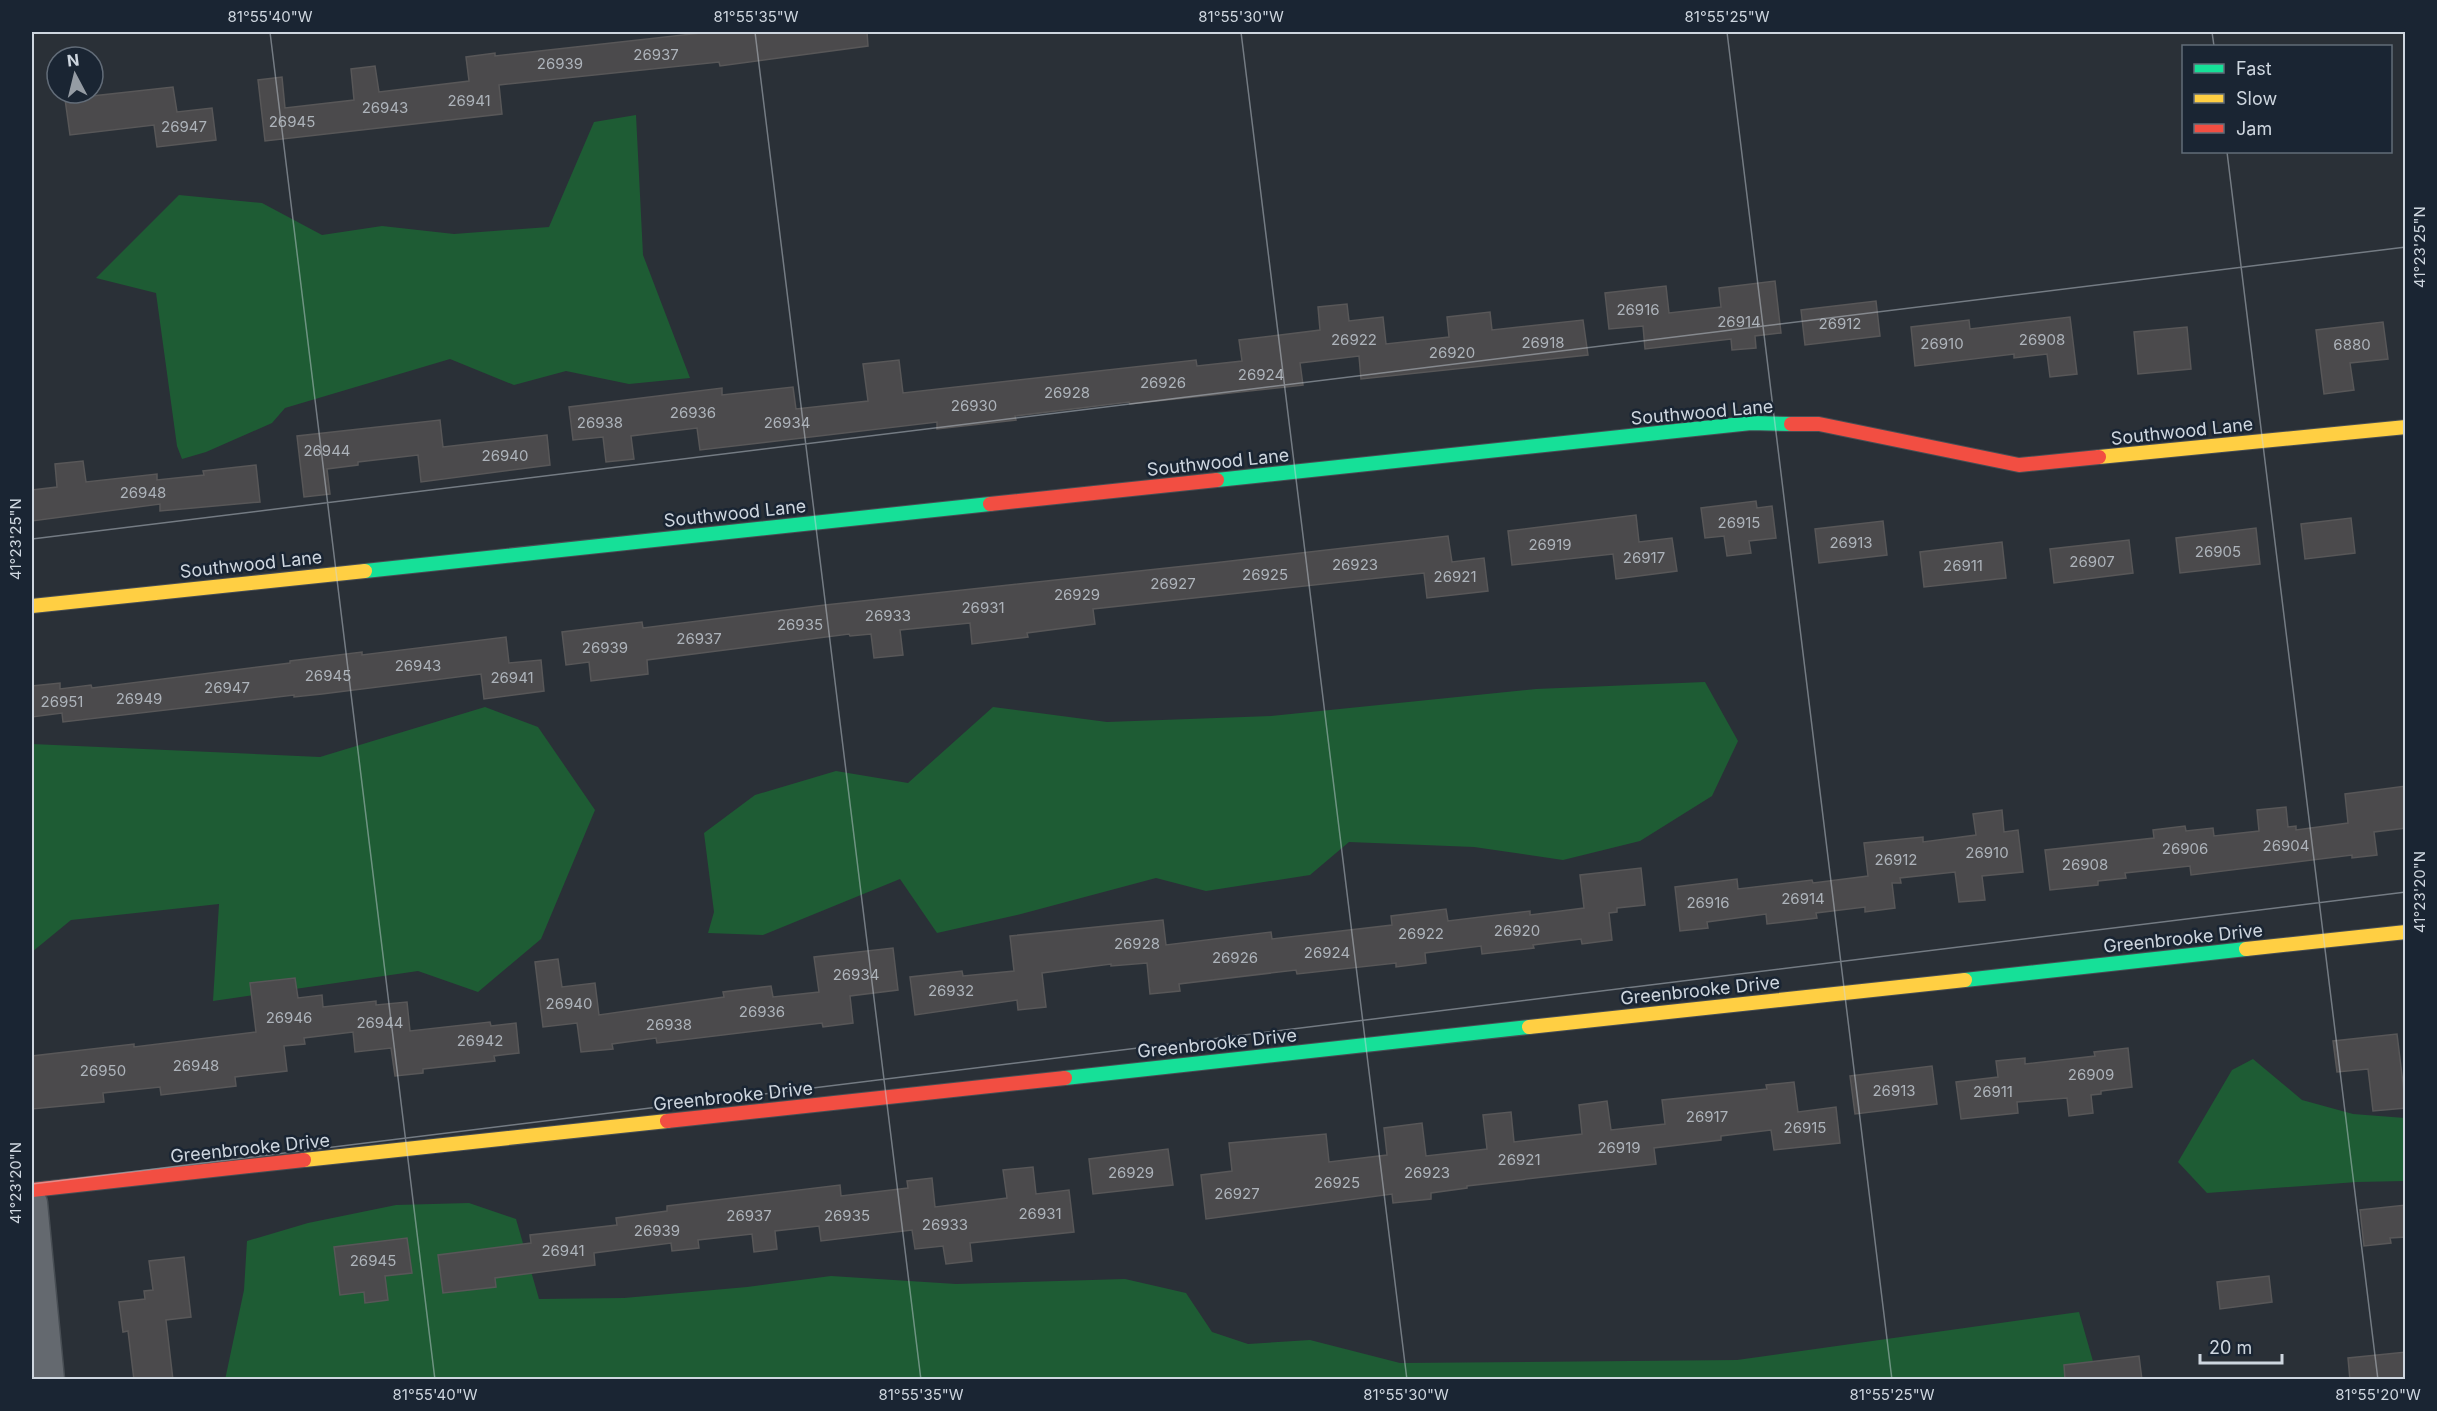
<svg xmlns="http://www.w3.org/2000/svg" width="2437" height="1411" font-family="Inter,sans-serif">
  <style>
    .green { fill: #1e5c34 }
    .building { fill: #4b4a4c; stroke: #585758; stroke-width: 1.5 }
    .lines { fill: none; stroke-linecap: round; stroke-linejoin: round }
    .street-casing { stroke: #484e54; stroke-width: 33 }
    .fast-casing { stroke: #484e54; stroke-width: 16 }
    .slow-casing { stroke: #484e54; stroke-width: 16 }
    .jam-casing { stroke: #484e54; stroke-width: 16 }
    .street { stroke: #64696f; stroke-width: 30 }
    .fast { stroke: #16e098; stroke-width: 14 }
    .slow { stroke: #ffcf43; stroke-width: 14 }
    .jam { stroke: #f24e42; stroke-width: 14 }
    .ticks { fill: none; stroke: #ced6df; stroke-width: 1.5; stroke-opacity: 0.45 }
    .labels { text-anchor: middle; dominant-baseline: central; stroke-width: 5; stroke-linejoin: round; paint-order: stroke }
    .number-label { font-size: 15px; fill: #adb3ba }
    .street-label { font-size: 18px; fill: #ced6df; stroke: #1a2533 }
    .neatline { fill: none; stroke: #ced6df; stroke-width: 2 }
    .ticks-label { font-size: 15px; text-anchor: middle; fill: #ced6df }
  </style>
  <rect width="100%" height="100%" fill="#2a3037"/>
  <g class="green">
    <polygon points="636,115 643,255 690,378 629,384 566,371 514,385 450,359 285,408 272,423 206,452 182,459 177,446 156,293 96,278 179,195 262,203 322,235 382,226 454,234 549,227 594,122"/>
    <polygon points="1705,682 1738,741 1712,796 1640,841 1563,860 1474,847 1349,842 1310,875 1206,891 1156,878 1021,914 937,933 900,879 763,935 708,933 714,912 704,833 755,795 836,771 908,783 993,707 1107,722 1271,716 1536,689"/>
    <polygon points="485,707 538,727 595,810 541,939 478,992 418,971 213,1001 219,904 71,920 32,952 32,744 320,757"/>
    <polygon points="2253,1059 2302,1100 2353,1114 2405,1118 2405,1181 2357,1182 2207,1193 2178,1162 2232,1070"/>
    <polygon points="469,1203 516,1219 539,1299 624,1298 747,1287 831,1276 956,1284 1125,1279 1186,1293 1212,1332 1248,1344 1310,1340 1400,1363 1737,1360 2079,1312 2098,1379 225,1380 244,1290 247,1241 308,1223 396,1205"/>
  </g>
  <g class="building">
    <polygon points="710,32 867,32 868,46 720,66 719,62 499,85 502,114 265,141 258,80 282,77 285,108 354,100 351,69 375,66 379,92 469,81 466,57 495,53 495,56"/>
    <polygon points="173,87 177,112 212,108 216,140 157,147 154,125 70,135 65,99"/>
    <polygon points="1775,281 1781,333 1755,336 1756,348 1732,350 1731,339 1645,349 1643,326 1609,329 1605,293 1666,286 1669,313 1721,307 1719,288"/>
    <polygon points="1876,301 1880,336 1805,345 1801,310"/>
    <polygon points="1347,304 1349,321 1383,317 1386,344 1449,337 1447,317 1490,312 1492,330 1583,320 1588,355 1361,379 1359,356 1300,363 1303,385 1130,404 1129,402 1015,416 1016,420 937,429 937,422 700,450 697,428 631,436 634,459 606,462 603,437 573,440 569,407 722,388 722,395 793,387 796,409 868,401 863,364 899,360 903,393 1196,360 1197,366 1242,361 1239,340 1320,330 1318,307"/>
    <polygon points="2070,317 2077,374 2050,377 2047,354 2014,358 2014,354 1915,366 1911,327 1969,320 1970,329"/>
    <polygon points="2383,322 2388,359 2350,363 2354,390 2324,394 2316,330"/>
    <polygon points="2187,327 2191,369 2138,374 2134,332"/>
    <polygon points="440,420 443,447 547,435 550,465 421,482 418,455 358,462 358,465 327,469 330,494 304,497 297,436"/>
    <polygon points="83,461 86,482 157,474 157,480 204,475 203,471 256,465 260,502 160,511 160,504 32,521 32,490 57,487 55,464"/>
    <polygon points="1756,501 1757,508 1772,506 1776,538 1749,541 1751,553 1727,556 1724,536 1705,538 1701,508"/>
    <polygon points="1636,515 1639,542 1672,538 1677,571 1616,579 1613,554 1512,565 1508,531"/>
    <polygon points="2351,518 2355,553 2305,559 2301,524"/>
    <polygon points="1883,521 1887,555 1819,563 1815,529"/>
    <polygon points="2256,528 2260,564 2180,573 2176,538"/>
    <polygon points="1448,536 1452,562 1484,558 1488,591 1427,598 1424,573 1093,609 1095,624 1027,633 1028,637 972,644 970,623 900,630 903,655 874,658 871,634 850,636 849,634 647,660 648,674 591,681 589,662 566,665 562,632 642,622 643,628 825,605 1213,563"/>
    <polygon points="2129,540 2133,573 2054,583 2050,549"/>
    <polygon points="2002,542 2006,578 1924,587 1920,552"/>
    <polygon points="506,637 509,663 541,660 544,691 484,699 481,674 322,694 294,697 294,695 63,722 62,713 32,717 32,686 60,683 60,689 91,685 92,688 290,663 290,661 362,652 362,655"/>
    <polygon points="2406,786 2406,828 2374,832 2377,855 2352,858 2352,855 2191,875 2190,866 2125,873 2126,878 2098,881 2098,885 2050,890 2045,850 2154,838 2153,830 2185,826 2186,831 2213,828 2214,836 2259,831 2257,810 2286,807 2288,827 2296,826 2296,830 2348,823 2345,794"/>
    <polygon points="2002,810 2004,832 2018,830 2023,872 1982,876 1985,900 1959,902 1955,872 1900,878 1901,883 1892,883 1895,908 1865,912 1865,907 1816,913 1817,918 1767,924 1766,914 1707,922 1708,928 1680,931 1675,887 1737,879 1738,889 1812,880 1813,883 1868,876 1864,843 1923,837 1923,842 1976,835 1973,814"/>
    <polygon points="1641,868 1645,905 1617,908 1617,912 1609,913 1612,940 1582,944 1581,939 1533,945 1534,948 1482,954 1481,946 1425,953 1426,963 1396,967 1396,963 1297,974 1296,970 1179,984 1180,991 1150,994 1147,963 1111,966 1111,964 1042,973 1046,1007 1018,1010 1017,1000 915,1015 910,977 962,971 963,976 1014,971 1010,936 1163,920 1166,945 1271,932 1272,939 1392,925 1391,916 1446,909 1448,921 1530,911 1530,915 1584,908 1580,875"/>
    <polygon points="893,948 898,990 850,996 853,1023 823,1027 822,1023 657,1043 656,1038 612,1044 613,1049 581,1052 577,1023 543,1027 535,962 558,959 562,987 595,983 599,1015 724,997 723,992 771,986 773,997 819,992 814,957"/>
    <polygon points="295,978 298,998 322,995 323,1007 376,1001 376,1005 407,1002 410,1031 490,1022 491,1026 516,1023 519,1053 494,1056 495,1061 423,1069 423,1073 395,1076 391,1048 355,1052 353,1032 304,1038 305,1044 284,1046 287,1071 235,1077 236,1086 161,1095 160,1087 103,1093 104,1102 32,1109 32,1056 134,1044 134,1047 256,1032 250,983"/>
    <polygon points="2397,1034 2406,1108 2373,1111 2368,1069 2337,1072 2333,1041"/>
    <polygon points="2128,1048 2132,1087 2101,1091 2101,1094 2091,1095 2093,1113 2069,1116 2067,1098 2017,1102 2018,1113 1961,1119 1956,1082 1998,1077 1996,1061 2025,1058 2025,1064 2095,1056 2094,1052"/>
    <polygon points="1932,1066 1937,1104 1855,1114 1850,1076"/>
    <polygon points="1794,1082 1798,1112 1836,1107 1840,1143 1774,1150 1771,1130 1721,1136 1721,1140 1654,1148 1656,1164 1467,1186 1467,1188 1431,1193 1431,1199 1393,1203 1392,1194 1206,1219 1201,1175 1232,1171 1229,1143 1326,1134 1329,1162 1387,1155 1384,1128 1422,1123 1426,1156 1487,1149 1483,1115 1511,1112 1514,1142 1582,1134 1579,1105 1607,1101 1611,1130 1665,1124 1662,1100 1767,1089 1766,1085"/>
    <polygon points="1168,1149 1173,1185 1093,1194 1089,1159"/>
    <polygon points="1033,1167 1036,1194 1069,1190 1074,1232 970,1243 972,1261 946,1264 943,1246 915,1249 912,1230 821,1241 819,1226 775,1231 777,1249 754,1252 752,1234 698,1240 699,1248 672,1251 671,1243 594,1253 595,1265 495,1278 496,1287 443,1293 438,1255 531,1243 530,1235 617,1225 616,1218 667,1211 667,1206 840,1185 841,1196 908,1188 907,1181 932,1178 935,1207 1007,1198 1003,1170"/>
    <polygon points="2406,1205 2406,1237 2390,1238 2391,1243 2364,1246 2360,1210"/>
    <polygon points="407,1238 412,1273 385,1276 388,1300 365,1303 364,1292 340,1295 334,1247"/>
    <polygon points="184,1257 191,1317 166,1320 173,1380 134,1380 128,1331 123,1332 119,1302 145,1299 144,1291 153,1290 149,1261"/>
    <polygon points="2269,1276 2272,1302 2220,1309 2217,1282"/>
    <polygon points="2406,1352 2406,1380 2350,1380 2348,1358"/>
    <polygon points="2139,1356 2142,1380 2065,1380 2064,1365"/>
  </g>
  <g class="lines">
    <defs>
      <polyline id="street" points="32,1203 49,1380"/>
      <g id="fast">
        <polyline points="1217,480 1751,423 1791,424"/>
        <polyline points="365,571 990,504"/>
        <polyline points="1965,980 2246,949"/>
        <polyline points="1065,1078 1529,1027"/>
      </g>
      <g id="slow">
        <polyline points="2099,457 2406,427"/>
        <polyline points="32,606 365,571"/>
        <polyline points="2246,949 2406,932"/>
        <polyline points="1529,1027 1965,980"/>
        <polyline points="304,1160 667,1121"/>
      </g>
      <g id="jam">
        <polyline points="1791,424 1819,424 2019,465 2099,457"/>
        <polyline points="990,504 1217,480"/>
        <polyline points="667,1121 1065,1078"/>
        <polyline points="32,1190 304,1160"/>
      </g>
    </defs>
    <use href="#street" class="street-casing"/>
    <use href="#fast" class="fast-casing"/>
    <use href="#slow" class="slow-casing"/>
    <use href="#jam" class="jam-casing"/>
    <use href="#street" class="street"/>
    <use href="#fast" class="fast"/>
    <use href="#slow" class="slow"/>
    <use href="#jam" class="jam"/>
  </g>
  <path class="ticks" d="M 270,32 L 435,1380M 755,32 L 921,1380M 1241,32 L 1407,1380M 1727,32 L 1892,1380M 2212,32 L 2214,46M 2227,152 L 2378,1380M 32,539 L 2406,247M 32,1184 L 2406,892"/>
  <g class="labels">
    <g class="number-label">
      <text x="656" y="54">26937</text>
      <text x="560" y="63">26939</text>
      <text x="469" y="100">26941</text>
      <text x="385" y="107">26943</text>
      <text x="292" y="121">26945</text>
      <text x="184" y="126">26947</text>
      <text x="1638" y="309">26916</text>
      <text x="1739" y="321">26914</text>
      <text x="1840" y="323">26912</text>
      <text x="1354" y="339">26922</text>
      <text x="2042" y="339">26908</text>
      <text x="1543" y="342">26918</text>
      <text x="1942" y="343">26910</text>
      <text x="2352" y="344">6880</text>
      <text x="1452" y="352">26920</text>
      <text x="1261" y="374">26924</text>
      <text x="1163" y="382">26926</text>
      <text x="1067" y="392">26928</text>
      <text x="974" y="405">26930</text>
      <text x="693" y="412">26936</text>
      <text x="600" y="422">26938</text>
      <text x="787" y="422">26934</text>
      <text x="327" y="450">26944</text>
      <text x="505" y="455">26940</text>
      <text x="143" y="492">26948</text>
      <text x="1739" y="522">26915</text>
      <text x="1851" y="542">26913</text>
      <text x="1550" y="544">26919</text>
      <text x="2218" y="551">26905</text>
      <text x="1644" y="557">26917</text>
      <text x="2092" y="561">26907</text>
      <text x="1355" y="564">26923</text>
      <text x="1963" y="565">26911</text>
      <text x="1265" y="574">26925</text>
      <text x="1455" y="576">26921</text>
      <text x="1173" y="583">26927</text>
      <text x="1077" y="594">26929</text>
      <text x="983" y="607">26931</text>
      <text x="888" y="615">26933</text>
      <text x="800" y="624">26935</text>
      <text x="699" y="638">26937</text>
      <text x="605" y="647">26939</text>
      <text x="418" y="665">26943</text>
      <text x="328" y="675">26945</text>
      <text x="512" y="677">26941</text>
      <text x="227" y="687">26947</text>
      <text x="139" y="698">26949</text>
      <text x="62" y="701">26951</text>
      <text x="2286" y="845">26904</text>
      <text x="2185" y="848">26906</text>
      <text x="1987" y="852">26910</text>
      <text x="1896" y="859">26912</text>
      <text x="2085" y="864">26908</text>
      <text x="1803" y="898">26914</text>
      <text x="1708" y="902">26916</text>
      <text x="1517" y="930">26920</text>
      <text x="1421" y="933">26922</text>
      <text x="1137" y="943">26928</text>
      <text x="1327" y="952">26924</text>
      <text x="1235" y="957">26926</text>
      <text x="856" y="974">26934</text>
      <text x="951" y="990">26932</text>
      <text x="569" y="1003">26940</text>
      <text x="762" y="1011">26936</text>
      <text x="289" y="1017">26946</text>
      <text x="380" y="1022">26944</text>
      <text x="669" y="1024">26938</text>
      <text x="480" y="1040">26942</text>
      <text x="196" y="1065">26948</text>
      <text x="103" y="1070">26950</text>
      <text x="2091" y="1074">26909</text>
      <text x="1894" y="1090">26913</text>
      <text x="1993" y="1091">26911</text>
      <text x="1707" y="1116">26917</text>
      <text x="1805" y="1127">26915</text>
      <text x="1619" y="1147">26919</text>
      <text x="1519" y="1159">26921</text>
      <text x="1131" y="1172">26929</text>
      <text x="1427" y="1172">26923</text>
      <text x="1337" y="1182">26925</text>
      <text x="1237" y="1193">26927</text>
      <text x="1040" y="1213">26931</text>
      <text x="749" y="1215">26937</text>
      <text x="847" y="1215">26935</text>
      <text x="945" y="1224">26933</text>
      <text x="657" y="1230">26939</text>
      <text x="563" y="1250">26941</text>
      <text x="373" y="1260">26945</text>
    </g>
    <g class="street-label">
      <text transform="translate(1702 412) rotate(-5)">Southwood Lane</text>
      <text transform="translate(2182 431) rotate(-6)">Southwood Lane</text>
      <text transform="translate(1218 462) rotate(-6)">Southwood Lane</text>
      <text transform="translate(735 513) rotate(-6)">Southwood Lane</text>
      <text transform="translate(251 564) rotate(-6)">Southwood Lane</text>
      <text transform="translate(2183 938) rotate(-6)">Greenbrooke Drive</text>
      <text transform="translate(1700 990) rotate(-6)">Greenbrooke Drive</text>
      <text transform="translate(1217 1043) rotate(-6)">Greenbrooke Drive</text>
      <text transform="translate(733 1096) rotate(-6)">Greenbrooke Drive</text>
      <text transform="translate(250 1148) rotate(-6)">Greenbrooke Drive</text>
    </g>
  </g>
  <rect width="2437" height="1411" fill="none" stroke="#1a2533" stroke-width="66"/>
  <rect x="2182" y="45" width="210" height="108" fill="#1a2533" stroke="#626c78" stroke-width="1.5"/>
  <rect x="2194" y="64" width="30" height="9" fill="#16e098" stroke="#626c78" stroke-width="1.5"/>
  <text x="2236" y="75" font-size="18" fill="#ced6df">Fast</text>
  <rect x="2194" y="94" width="30" height="9" fill="#ffcf43" stroke="#626c78" stroke-width="1.5"/>
  <text x="2236" y="105" font-size="18" fill="#ced6df">Slow</text>
  <rect x="2194" y="124" width="30" height="9" fill="#f24e42" stroke="#626c78" stroke-width="1.5"/>
  <text x="2236" y="135" font-size="18" fill="#ced6df">Jam</text>
  <g transform="translate(75 75) rotate(353)"><circle r="28" fill="#1a2533" stroke="#626c78" stroke-width="1.5"/>
  <path d="M0-4.5L10 22L0 15L-10 22Z" fill="#959ca4"/>
  <text y="-9" font-size="16" font-weight="bold" text-anchor="middle" fill="#ced6df">N</text>
  </g>
  <path d="M2200 1354v9h82v-9" fill="none" stroke="#ced6df" stroke-width="3"/>
  <text x="2209" y="1354" font-size="18" fill="#ced6df" stroke="#1a2533" stroke-width="4.5" paint-order="stroke">20 m</text>
  <rect x="33" y="33" width="2371" height="1345" class="neatline"/>
  <g class="ticks-label">
    <text x="270" y="22">81°55'40"W</text>
    <text x="756" y="22">81°55'35"W</text>
    <text x="1241" y="22">81°55'30"W</text>
    <text x="1727" y="22">81°55'25"W</text>
    <text transform="translate(2420 247) rotate(-90)" y="5">41°23'25"N</text>
    <text transform="translate(16 539) rotate(-90)" y="5">41°23'25"N</text>
    <text transform="translate(2420 892) rotate(-90)" y="5">41°23'20"N</text>
    <text transform="translate(16 1183) rotate(-90)" y="5">41°23'20"N</text>
    <text x="435" y="1400">81°55'40"W</text>
    <text x="921" y="1400">81°55'35"W</text>
    <text x="1406" y="1400">81°55'30"W</text>
    <text x="1892" y="1400">81°55'25"W</text>
    <text x="2378" y="1400">81°55'20"W</text>
  </g>
</svg>
